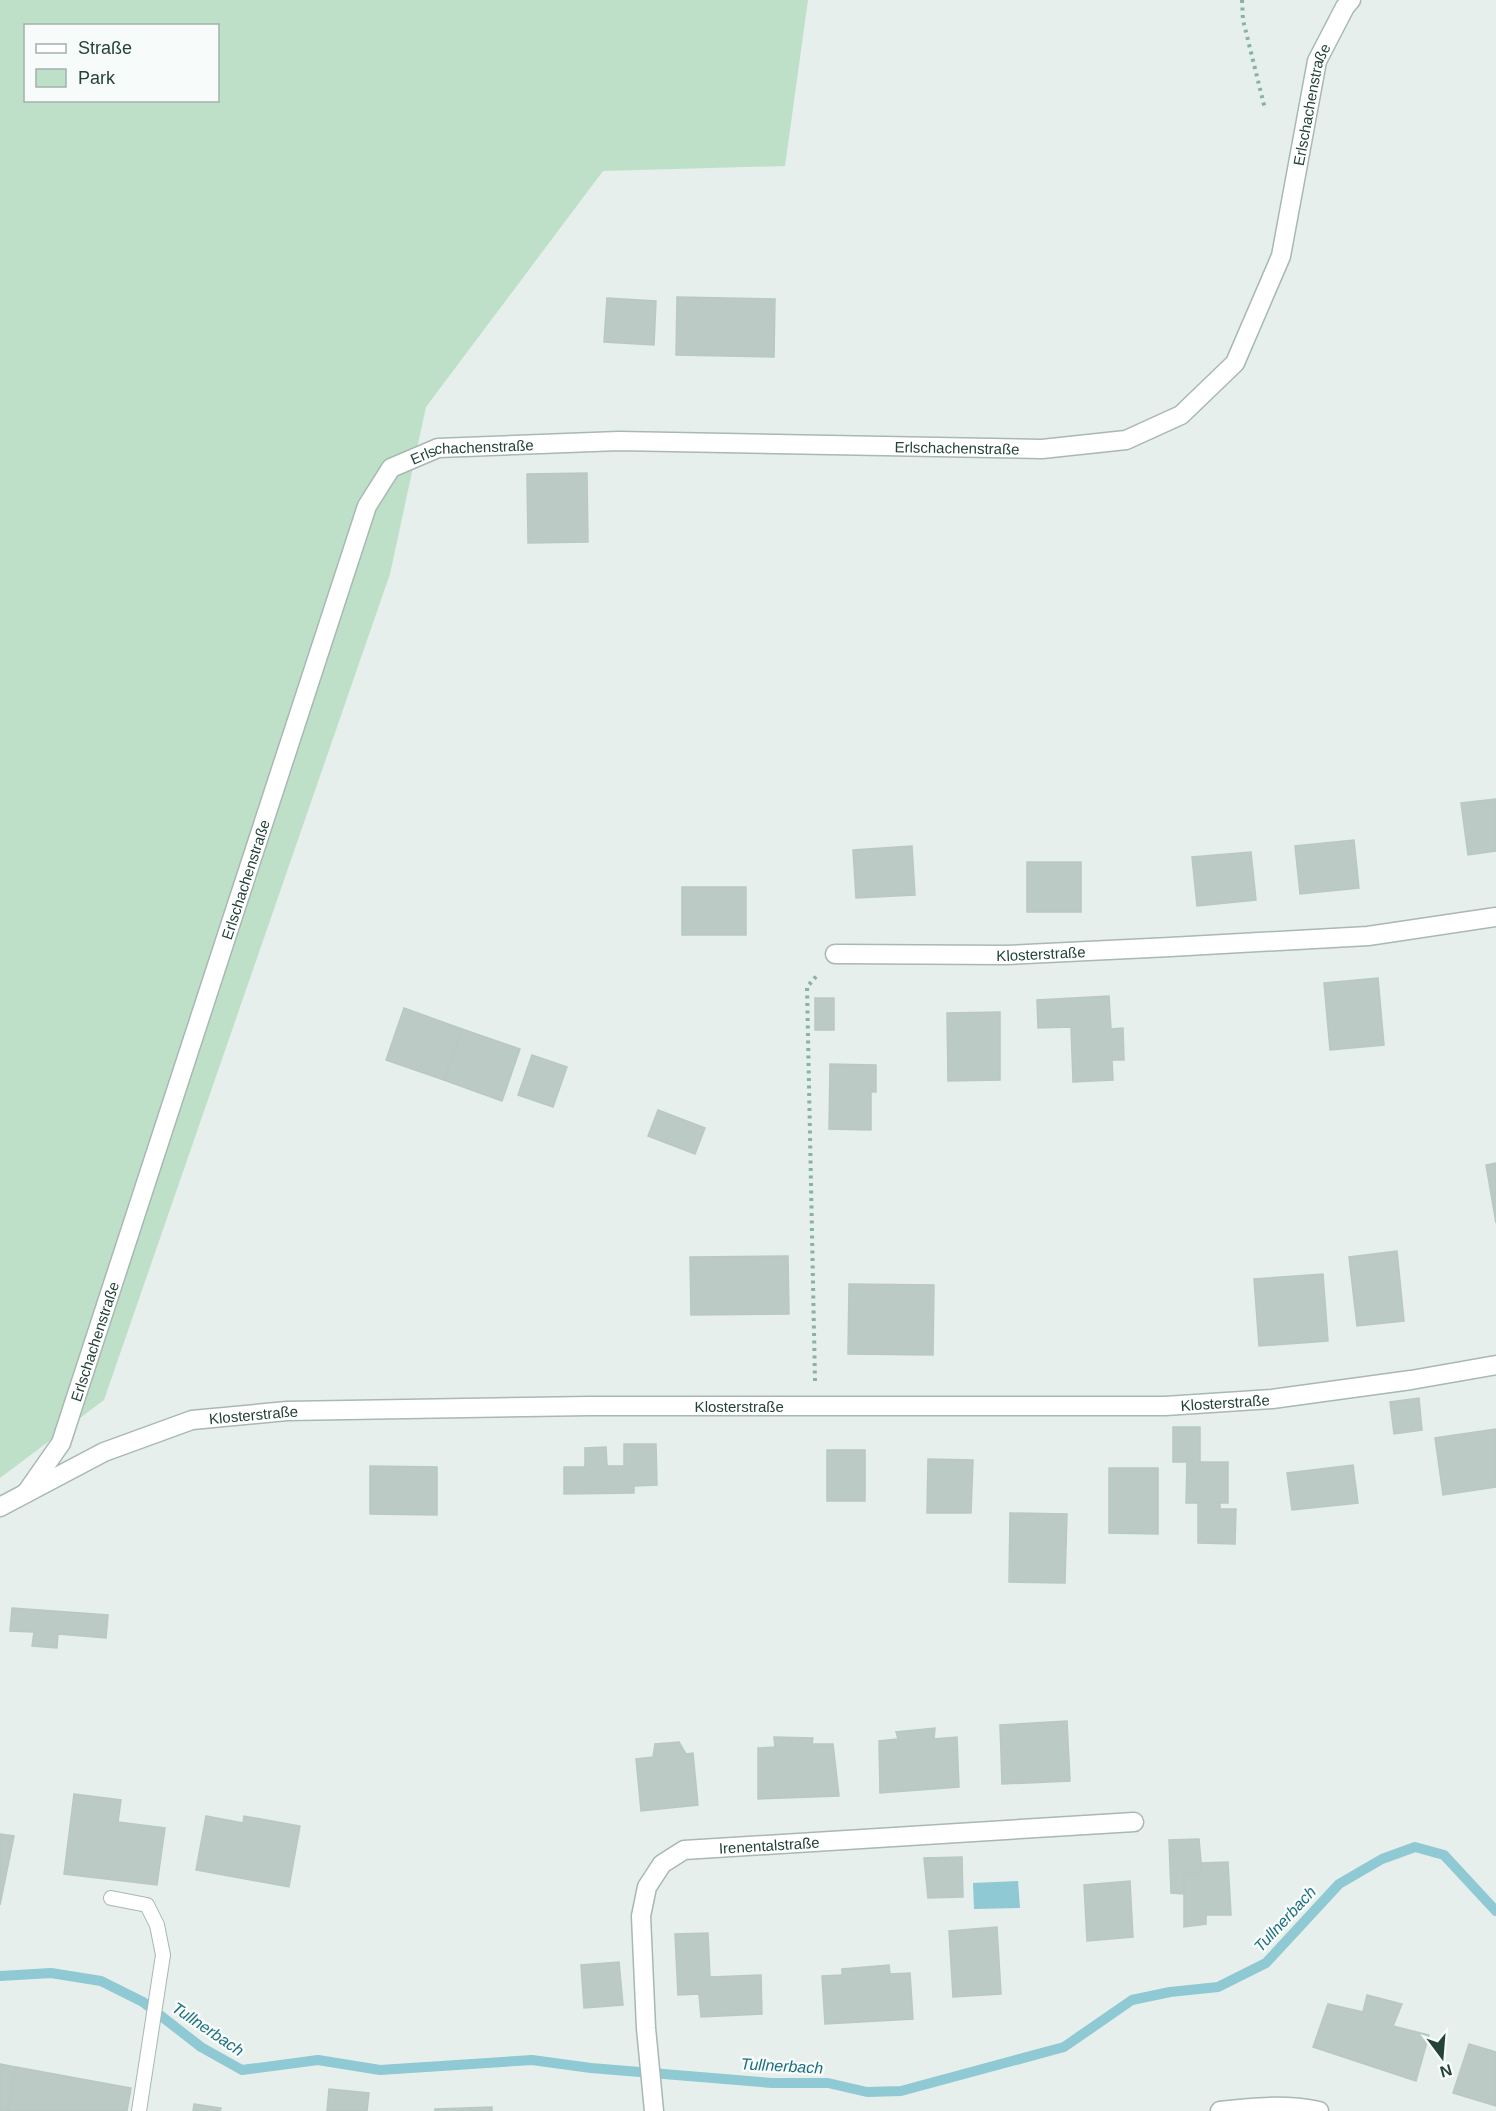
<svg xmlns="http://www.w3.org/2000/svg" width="1496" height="2111" font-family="Helvetica,sans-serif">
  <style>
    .green { fill: #bfe0c8; fill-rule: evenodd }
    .water { fill: #8ec9d4 }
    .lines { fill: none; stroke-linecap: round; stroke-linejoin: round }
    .stream { stroke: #8ec9d4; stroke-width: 10 }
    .building { fill: #bbcac4; stroke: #b8c9c2; stroke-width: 1.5 }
    .service-casing { stroke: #a8b8b2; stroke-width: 16 }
    .minor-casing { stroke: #a8b8b2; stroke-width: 21 }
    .tertiary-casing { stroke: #a8b8b2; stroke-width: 21 }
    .path { stroke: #86b3a5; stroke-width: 4; stroke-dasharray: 3 4.5; stroke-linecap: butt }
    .service { stroke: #fff; stroke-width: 14 }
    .minor { stroke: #fff; stroke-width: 18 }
    .tertiary { stroke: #fff; stroke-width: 18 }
    .labels { text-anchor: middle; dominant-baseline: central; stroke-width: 5; stroke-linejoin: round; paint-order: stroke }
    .street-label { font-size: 15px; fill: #24423a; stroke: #f7fbf9 }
    .water-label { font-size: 16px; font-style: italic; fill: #1c6f80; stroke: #f7fbf9 }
  </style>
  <rect width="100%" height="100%" fill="#e6efeb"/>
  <path class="green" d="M 0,0 L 808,0 L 785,166 L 603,171 L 426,407 L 390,574 L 104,1400 L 0,1478 ZM 26,26 L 218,26 L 218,100 L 26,100 Z"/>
  <polygon class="water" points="1018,1881 1020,1908 974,1909 973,1883"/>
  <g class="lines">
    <polyline class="stream" points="0,1976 51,1973 101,1981 143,2002 201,2047 242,2070 318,2060 380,2070 532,2060 591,2068 772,2083 828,2083 867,2092 901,2091 1064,2047 1132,2000 1170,1992 1218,1987 1266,1963 1339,1884 1382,1859 1415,1847 1444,1855 1496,1911"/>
  </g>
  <g class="building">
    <polygon points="677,297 775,299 774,357 676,355"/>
    <polygon points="607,298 656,301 654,345 604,342"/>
    <polygon points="587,473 588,542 528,543 527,474"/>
    <polygon points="1496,799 1496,851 1468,855 1461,803"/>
    <polygon points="1354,840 1359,888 1300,894 1295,846"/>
    <polygon points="912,846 915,895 856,898 853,850"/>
    <polygon points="1251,852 1256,900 1197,906 1192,857"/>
    <rect x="1027" y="862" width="54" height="50"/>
    <rect x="682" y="887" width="64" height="48"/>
    <polygon points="1378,978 1384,1045 1330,1050 1324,983"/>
    <polygon points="1109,996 1111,1029 1123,1028 1124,1060 1112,1060 1113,1080 1073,1082 1071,1027 1038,1028 1037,1000"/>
    <rect x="815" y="998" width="19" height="32"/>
    <polygon points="404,1008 462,1029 444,1080 386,1060"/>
    <polygon points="1000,1012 1000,1080 948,1081 947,1013"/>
    <polygon points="462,1029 520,1049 502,1101 444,1080"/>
    <polygon points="532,1055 567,1067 553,1107 518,1095"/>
    <polygon points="830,1064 876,1065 876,1092 871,1092 871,1130 829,1129"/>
    <polygon points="658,1110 705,1128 695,1154 648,1136"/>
    <polygon points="1496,1163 1496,1223 1486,1165"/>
    <polygon points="1397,1251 1404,1321 1357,1326 1349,1257"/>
    <polygon points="788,1256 789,1314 691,1315 690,1257"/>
    <polygon points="1323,1274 1328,1341 1259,1346 1254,1279"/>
    <polygon points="849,1284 934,1285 933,1355 848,1354"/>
    <polygon points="1419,1398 1422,1430 1394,1434 1390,1402"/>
    <polygon points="1173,1427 1200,1427 1200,1462 1228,1462 1228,1503 1220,1503 1220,1509 1236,1509 1235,1544 1198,1543 1198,1503 1186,1503 1187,1462 1173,1462"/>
    <polygon points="1496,1429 1496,1487 1443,1495 1435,1438"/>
    <polygon points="624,1444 656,1444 657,1485 634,1486 634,1493 564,1494 564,1467 585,1467 585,1448 606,1447 607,1466 624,1466"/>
    <rect x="827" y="1450" width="38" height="51"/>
    <polygon points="928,1459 973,1460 971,1513 927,1513"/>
    <polygon points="1353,1465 1358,1503 1292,1510 1287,1473"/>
    <polygon points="370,1466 437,1467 437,1515 370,1514"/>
    <polygon points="1109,1468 1158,1468 1158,1534 1109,1533"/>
    <polygon points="1010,1513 1067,1514 1065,1583 1009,1582"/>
    <polygon points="12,1608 108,1615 106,1638 58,1634 57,1648 32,1646 34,1632 10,1631"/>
    <polygon points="1067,1721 1070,1781 1002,1784 1000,1725"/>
    <polygon points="935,1728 934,1739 957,1737 959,1787 880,1793 879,1741 898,1739 896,1732"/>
    <polygon points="774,1737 813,1738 812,1744 833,1744 839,1796 758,1799 758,1748 775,1747"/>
    <polygon points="679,1742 686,1754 693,1753 698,1805 641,1811 636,1759 653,1757 655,1744"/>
    <polygon points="74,1794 121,1800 118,1822 165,1828 157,1885 64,1874"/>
    <polygon points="206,1816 243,1823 244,1816 300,1826 289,1887 196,1870"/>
    <polygon points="0,1834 14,1836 0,1905"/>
    <polygon points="1199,1839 1202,1873 1184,1874 1184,1894 1171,1893 1169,1840"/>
    <polygon points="962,1857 963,1897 928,1898 924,1858"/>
    <polygon points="1228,1862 1231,1915 1206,1915 1206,1924 1184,1927 1184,1874 1202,1873 1201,1863"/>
    <polygon points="1130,1881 1133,1937 1087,1941 1084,1885"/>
    <polygon points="997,1927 1001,1994 953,1997 949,1931"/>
    <polygon points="708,1933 710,1977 761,1975 762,2014 701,2017 699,1994 678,1995 675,1934"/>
    <polygon points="619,1962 623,2005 584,2008 581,1965"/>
    <polygon points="889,1965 890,1974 910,1973 913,2019 825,2024 822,1976 842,1975 842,1969"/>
    <polygon points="1367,1995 1402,2004 1393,2026 1429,2035 1416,2081 1313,2047 1328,2004 1363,2012"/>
    <polygon points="1469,2044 1496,2052 1496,2106 1453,2093"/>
    <polygon points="0,2064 16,2067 8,2111 0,2111"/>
    <polygon points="16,2067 131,2088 127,2111 8,2111"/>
    <polygon points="329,2089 369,2093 367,2111 327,2111"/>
    <polygon points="194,2104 221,2108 220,2111 193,2111"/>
    <polygon points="492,2107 492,2111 435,2111 435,2109"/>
  </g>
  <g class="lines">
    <defs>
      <polyline id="service" points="111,1898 147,1905 157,1925 163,1955 139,2111"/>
      <g id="minor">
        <path id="s1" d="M 835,954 L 1006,955 L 1170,947 L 1368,936 L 1496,917"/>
        <path id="s2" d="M 26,1493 L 61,1443 L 367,506 L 391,468 L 438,448 L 619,441 L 1042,449 L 1126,440 L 1181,415 L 1235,363 L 1281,256 L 1317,61 L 1345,7 L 1351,0"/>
        <path id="s3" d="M 0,1507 L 104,1452 L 192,1420 L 287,1411 L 590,1406 L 1165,1406 L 1272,1399 L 1411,1380 L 1496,1365"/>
        <path id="s4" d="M 654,2111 L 646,2028 L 641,1916 L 647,1887 L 662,1864 L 684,1850 L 1134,1822"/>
      </g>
      <path id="tertiary" d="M 1220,2111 C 1253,2107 1286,2104 1319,2111"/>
    </defs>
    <use href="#service" class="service-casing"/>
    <use href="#minor" class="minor-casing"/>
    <use href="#tertiary" class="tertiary-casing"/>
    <g class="path">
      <polyline points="1242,0 1243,20 1265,109"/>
      <polyline points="815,1381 807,987 819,973"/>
    </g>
    <use href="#service" class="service"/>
    <use href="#minor" class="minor"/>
    <use href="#tertiary" class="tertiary"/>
  </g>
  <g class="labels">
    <g class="street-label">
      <text stroke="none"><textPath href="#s2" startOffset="2238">Erlschachenstraße</textPath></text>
      <text stroke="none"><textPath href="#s2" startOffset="1662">Erlschachenstraße</textPath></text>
      <text stroke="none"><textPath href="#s2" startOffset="1176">Erlschachenstraße</textPath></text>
      <text stroke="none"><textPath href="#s2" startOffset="654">Erlschachenstraße</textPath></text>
      <text stroke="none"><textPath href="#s1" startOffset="206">Klosterstraße</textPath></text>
      <text stroke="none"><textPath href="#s2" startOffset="168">Erlschachenstraße</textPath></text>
      <text stroke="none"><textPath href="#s3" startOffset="1245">Klosterstraße</textPath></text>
      <text stroke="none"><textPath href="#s3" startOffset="759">Klosterstraße</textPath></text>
      <text stroke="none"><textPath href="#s3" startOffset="273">Klosterstraße</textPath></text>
      <text stroke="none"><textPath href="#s4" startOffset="364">Irenentalstraße</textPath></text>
    </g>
    <g class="water-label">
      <text transform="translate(1285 1919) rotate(-47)">Tullnerbach</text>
      <text transform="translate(208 2029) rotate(34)">Tullnerbach</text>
      <text transform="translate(782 2066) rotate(3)">Tullnerbach</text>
    </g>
  </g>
  <rect x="24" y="24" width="195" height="78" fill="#f7fbf9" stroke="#a3b1ad" stroke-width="1.5"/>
  <rect x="36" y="44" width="30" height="9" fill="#ffffff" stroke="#a3b1ad" stroke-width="1.5"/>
  <text x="78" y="54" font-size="18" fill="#24423a">Straße</text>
  <rect x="36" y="69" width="30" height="18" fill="#bfe0c8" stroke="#a3b1ad" stroke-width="1.5"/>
  <text x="78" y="84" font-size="18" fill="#24423a">Park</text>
  <g transform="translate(1442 2057) rotate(164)" stroke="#f7fbf9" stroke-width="4.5" paint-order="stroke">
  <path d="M0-4.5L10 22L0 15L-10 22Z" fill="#24423a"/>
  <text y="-9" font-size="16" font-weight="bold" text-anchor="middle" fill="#24423a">N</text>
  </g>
</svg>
